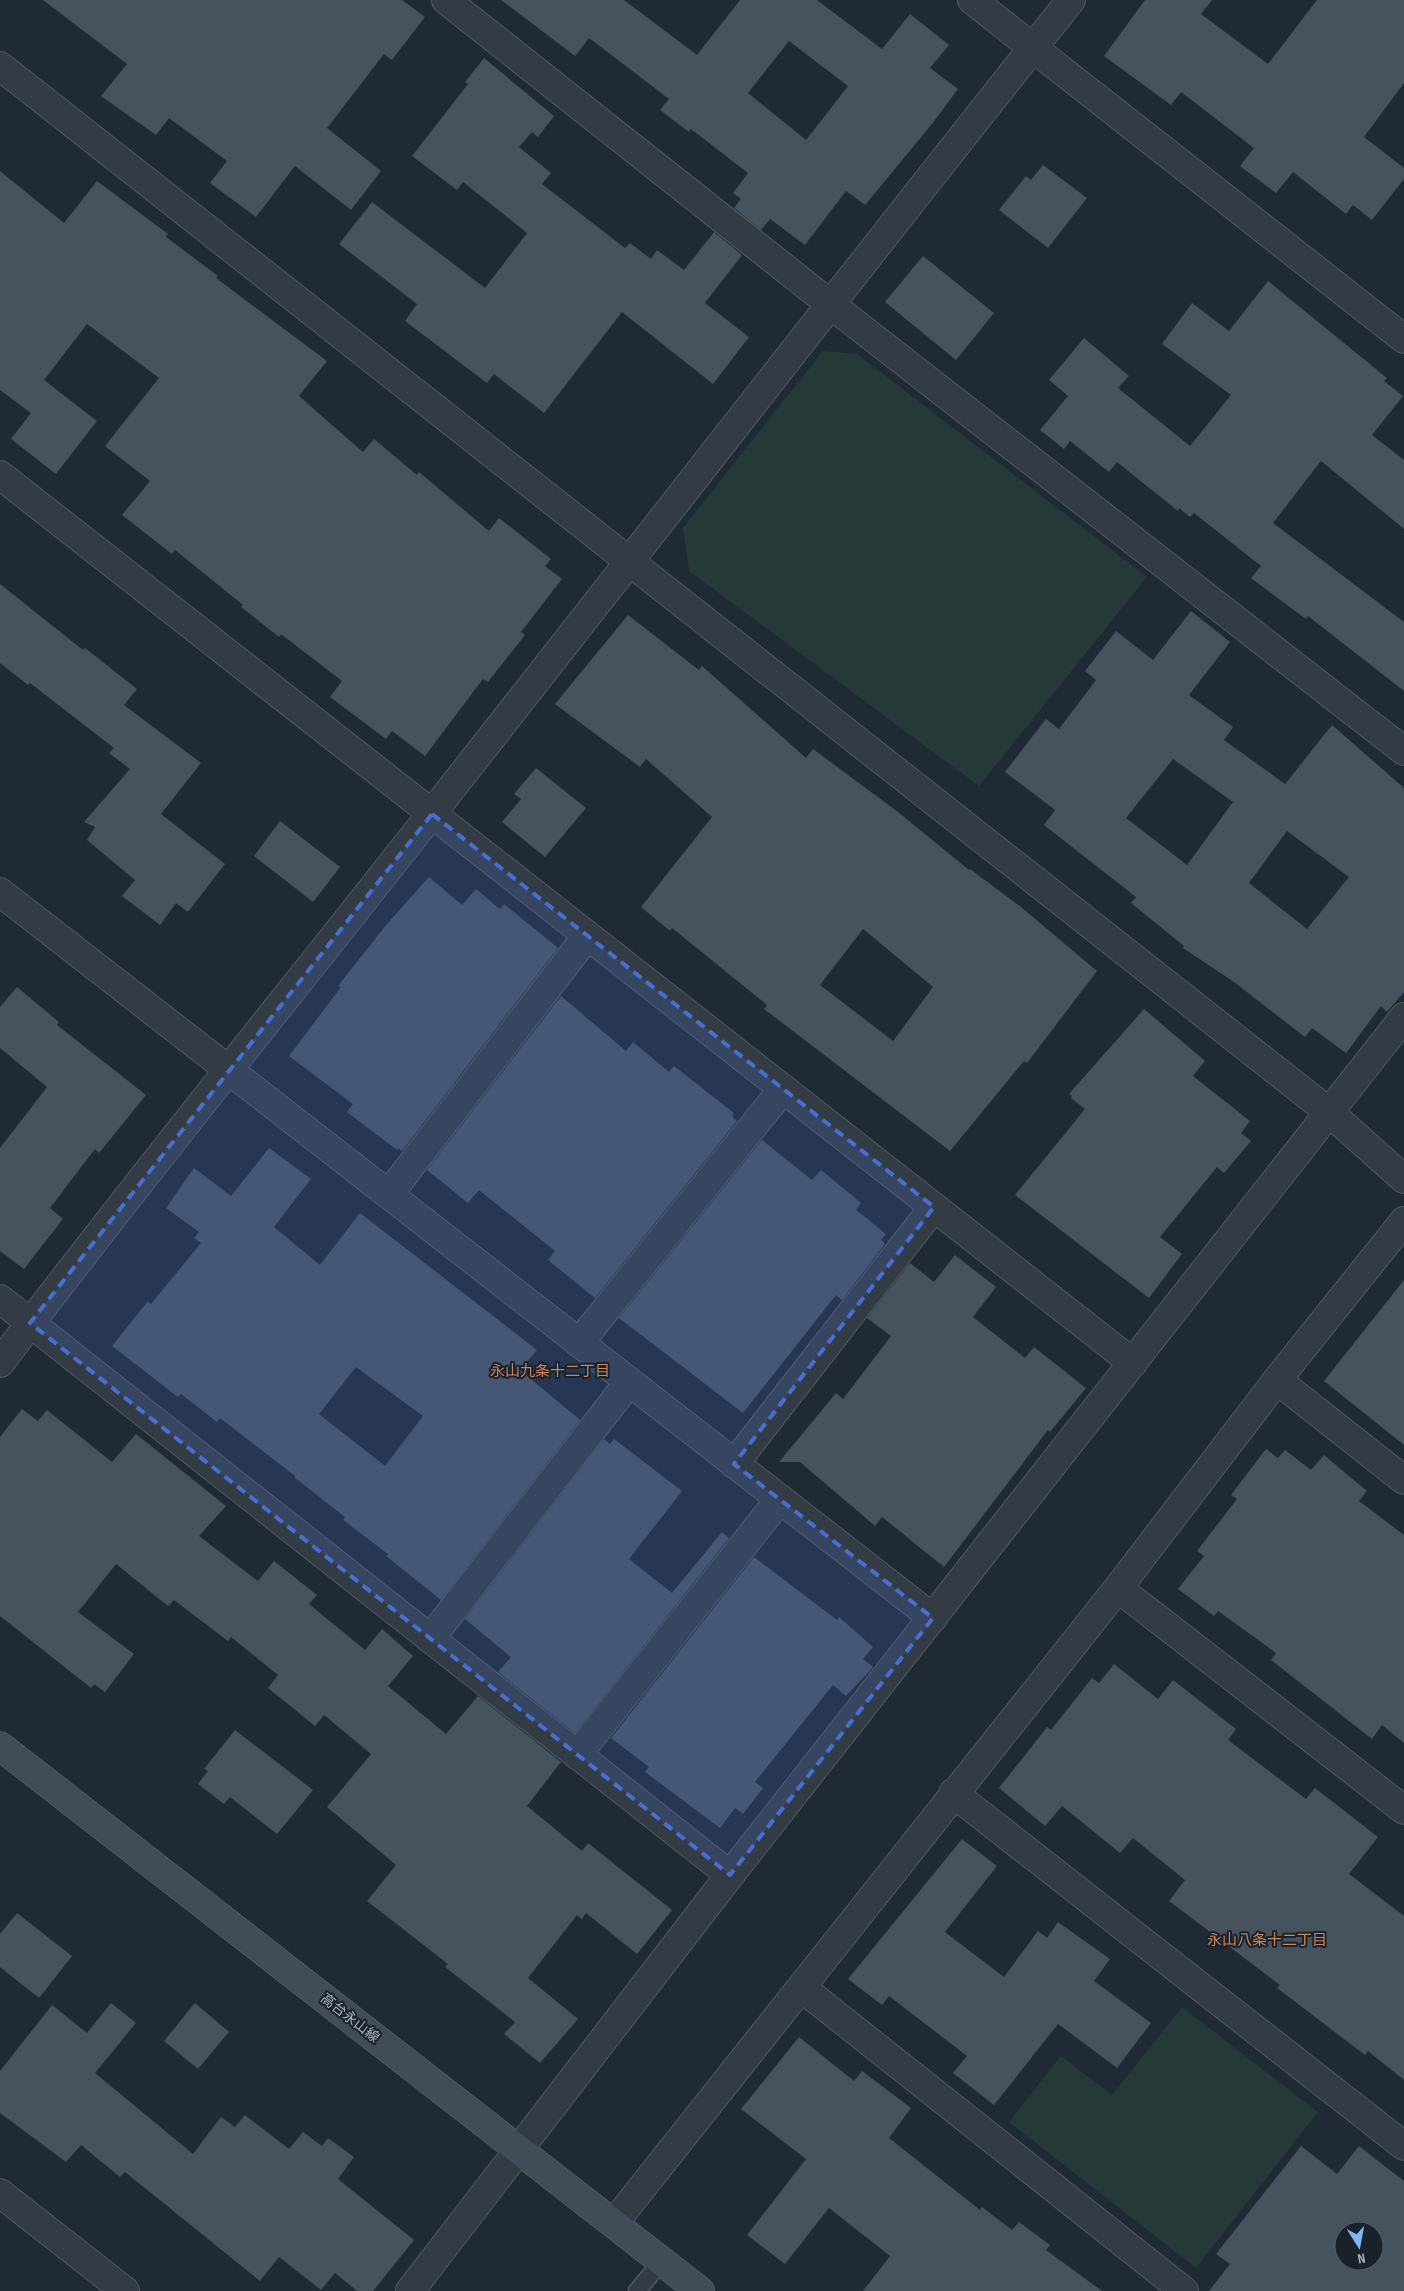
<svg xmlns="http://www.w3.org/2000/svg" width="1404" height="2291" font-family="'Sofia Sans Condensed','Noto Sans JP',sans-serif">
  <style>
    .green { fill: #253938 }
    .building { fill: #46525e; fill-rule: evenodd }
    .lines { fill: none; stroke-linecap: round; stroke-linejoin: round }
    .lane-casing { stroke: #515a63; stroke-width: 19 }
    .street-casing { stroke: #515a63; stroke-width: 30 }
    .secondary-casing { stroke: #515a63; stroke-width: 30 }
    .lane { stroke: #333c45; stroke-width: 16 }
    .street { stroke: #333c45; stroke-width: 28 }
    .secondary { stroke: #414c58; stroke-width: 28 }
    .marked { fill: #486ed1; fill-opacity: 0.2; stroke: #486ed1; stroke-width: 4; stroke-dasharray: 10 6; stroke-linejoin: round }
    .labels { text-anchor: middle; dominant-baseline: central; stroke-width: 4; stroke-linejoin: round; paint-order: stroke }
    .street-label { font-size: 14px; fill: #adb7c2; stroke: #19212a }
    .neighbourhood-label { font-size: 15px; fill: #cd865d; stroke: #19212a }
  </style>
  <rect width="100%" height="100%" fill="#202a34"/>
  <g class="green">
    <polygon points="823,351 857,354 1147,577 979,786 689,571 683,528"/>
    <polygon points="1182,2007 1318,2112 1196,2268 1009,2122 1061,2056 1112,2095"/>
  </g>
  <g class="building">
    <polygon points="43,0 402,0 425,17 392,60 384,54 327,128 381,171 351,210 295,166 256,217 210,183 227,161 169,118 156,135 101,96 127,64"/>
    <path d="M 501,0 L 624,0 L 697,55 L 740,0 L 817,0 L 882,49 L 910,14 L 949,45 L 930,68 L 958,89 L 932,124 L 865,205 L 846,191 L 805,245 L 770,219 L 761,230 L 734,208 L 741,199 L 733,193 L 748,173 L 691,129 L 689,132 L 660,110 L 669,99 L 589,38 L 575,56 ZM 789,41 L 848,86 L 806,140 L 748,93 Z"/>
    <polygon points="1145,0 1212,0 1201,14 1268,64 1317,0 1404,0 1404,83 1364,137 1404,168 1404,179 1372,220 1353,205 1346,214 1293,172 1276,193 1240,166 1254,148 1181,92 1171,105 1104,56"/>
    <polygon points="484,58 554,116 538,137 532,132 519,147 551,173 542,184 625,248 630,243 651,259 657,250 684,270 714,232 742,255 705,303 749,337 713,384 622,312 544,413 494,374 487,383 405,321 417,304 339,244 372,202 485,288 527,233 463,182 457,190 412,156 468,84 465,82"/>
    <polygon points="1043,165 1087,198 1048,248 999,210 1026,176 1031,180"/>
    <polygon points="0,171 64,223 97,181 168,234 166,237 218,276 216,278 327,361 299,396 363,452 374,439 417,475 419,472 489,531 499,518 551,559 545,566 562,579 521,632 525,635 488,682 483,679 425,756 392,731 386,739 330,697 342,681 281,634 279,637 241,607 243,605 175,550 172,554 122,515 150,481 105,446 159,378 87,324 44,380 97,421 56,474 11,439 31,413 0,390"/>
    <polygon points="923,256 994,313 956,360 885,302"/>
    <polygon points="1268,281 1387,378 1384,381 1403,396 1372,435 1404,460 1404,529 1321,461 1273,523 1404,622 1404,691 1308,616 1306,619 1251,578 1261,566 1194,513 1190,517 1179,508 1178,511 1117,462 1109,472 1070,441 1064,449 1040,430 1068,396 1049,380 1084,338 1129,376 1118,388 1190,446 1231,395 1162,344 1192,303 1229,331"/>
    <polygon points="0,584 83,650 85,648 137,689 124,705 201,763 161,814 225,864 188,912 176,903 160,925 122,896 135,880 87,840 95,827 84,822 130,769 109,753 114,748 30,683 28,685 0,663"/>
    <path d="M 1191,611 L 1230,642 L 1189,695 L 1233,727 L 1224,740 L 1285,784 L 1332,725 L 1404,788 L 1404,992 L 1387,1012 L 1381,1006 L 1346,1053 L 1312,1028 L 1305,1037 L 1234,982 L 1183,948 L 1184,946 L 1131,903 L 1136,897 L 1044,825 L 1055,810 L 1005,772 L 1046,719 L 1059,729 L 1096,680 L 1085,671 L 1116,631 L 1153,660 ZM 1173,759 L 1233,802 L 1187,865 L 1126,818 ZM 1287,831 L 1349,877 L 1307,929 L 1249,883 Z"/>
    <path d="M 628,615 L 699,670 L 702,666 L 806,758 L 813,749 L 898,812 L 969,870 L 970,869 L 1021,907 L 1097,971 L 1027,1063 L 1024,1061 L 950,1151 L 764,1009 L 767,1005 L 672,928 L 670,931 L 641,907 L 712,817 L 646,759 L 640,767 L 555,704 ZM 863,929 L 933,987 L 893,1041 L 820,985 Z"/>
    <polygon points="536,768 586,808 545,857 502,822 521,799 514,794"/>
    <polygon points="280,821 340,867 313,902 254,856"/>
    <polygon points="429,877 462,905 476,889 500,909 504,904 558,948 402,1151 398,1148 397,1150 347,1112 353,1104 289,1056 341,987 338,986 386,925"/>
    <polygon points="17,987 59,1022 57,1025 146,1095 99,1153 95,1149 50,1208 63,1219 24,1269 0,1251 0,1148 47,1087 0,1048 0,1007"/>
    <polygon points="561,996 626,1051 633,1042 669,1072 674,1066 734,1113 732,1116 737,1121 595,1298 548,1260 555,1251 479,1190 468,1203 427,1170"/>
    <polygon points="1144,1009 1205,1061 1193,1076 1250,1121 1241,1133 1251,1141 1224,1173 1217,1167 1160,1237 1182,1254 1149,1298 1015,1195 1085,1109 1071,1098 1072,1096 1069,1094"/>
    <polygon points="762,1140 812,1180 821,1170 861,1203 856,1210 886,1234 881,1240 885,1244 842,1300 836,1295 743,1413 619,1318"/>
    <path d="M 269,1148 L 311,1179 L 274,1227 L 320,1265 L 360,1213 L 537,1350 L 520,1370 L 580,1420 L 441,1600 L 386,1556 L 388,1554 L 343,1520 L 345,1517 L 294,1477 L 295,1476 L 220,1418 L 217,1422 L 181,1394 L 178,1397 L 112,1346 L 148,1301 L 151,1304 L 201,1243 L 194,1238 L 199,1232 L 166,1208 L 194,1168 L 231,1196 ZM 356,1367 L 423,1416 L 385,1466 L 319,1414 Z"/>
    <polygon points="955,1255 996,1287 973,1317 1025,1358 1034,1347 1086,1388 1050,1432 1048,1430 944,1567 882,1517 875,1526 800,1462 779,1462 836,1393 843,1399 891,1336 867,1318 910,1263 934,1282"/>
    <polygon points="1404,1280 1404,1445 1324,1381"/>
    <polygon points="22,1409 38,1421 47,1410 112,1462 136,1434 226,1506 199,1536 258,1581 274,1561 317,1595 309,1604 365,1650 382,1629 413,1656 388,1686 446,1734 478,1696 561,1762 527,1806 582,1851 588,1843 672,1910 637,1954 586,1913 582,1919 577,1915 528,1978 578,2019 540,2063 504,2034 515,2022 445,1967 448,1964 367,1901 396,1865 327,1807 371,1754 324,1715 315,1726 268,1688 278,1675 231,1637 228,1641 174,1600 168,1606 116,1564 78,1612 134,1654 105,1692 94,1684 91,1688 0,1616 0,1437"/>
    <polygon points="604,1439 610,1444 614,1439 682,1491 629,1559 672,1593 722,1532 729,1538 575,1733 498,1672 511,1657 465,1619"/>
    <polygon points="1266,1449 1278,1458 1285,1450 1311,1470 1324,1455 1367,1491 1359,1501 1404,1535 1404,1743 1382,1725 1372,1739 1271,1660 1276,1653 1218,1611 1214,1616 1178,1589 1204,1556 1197,1551 1237,1499 1231,1495"/>
    <polygon points="754,1557 837,1620 839,1617 873,1647 863,1659 873,1667 846,1696 833,1685 755,1782 763,1788 743,1814 735,1808 720,1828 645,1772 649,1767 611,1738"/>
    <polygon points="1114,1664 1158,1699 1173,1680 1236,1729 1228,1740 1306,1799 1315,1788 1378,1837 1349,1874 1404,1916 1404,2080 1368,2051 1365,2055 1277,1988 1280,1985 1169,1901 1185,1880 1133,1838 1120,1853 1062,1806 1045,1826 999,1788 1047,1727 1051,1730 1092,1678 1099,1683"/>
    <polygon points="235,1730 313,1790 277,1834 230,1797 224,1804 198,1784 208,1771 204,1769"/>
    <polygon points="962,1839 997,1866 945,1932 1004,1977 1038,1931 1047,1938 1058,1922 1110,1959 1094,1981 1151,2023 1117,2068 1058,2024 994,2105 953,2073 967,2056 889,1996 882,2005 848,1979"/>
    <polygon points="17,1913 72,1956 39,1998 0,1967 0,1934"/>
    <polygon points="111,2003 136,2023 95,2073 193,2154 221,2117 235,2127 245,2115 289,2149 303,2132 322,2146 328,2138 354,2157 338,2179 414,2240 373,2291 357,2291 335,2273 321,2290 279,2257 260,2281 125,2172 120,2177 81,2145 66,2162 0,2113 0,2071 52,2005 87,2033"/>
    <polygon points="195,2003 229,2032 198,2069 164,2041"/>
    <polygon points="799,2037 854,2081 862,2071 911,2108 889,2138 980,2210 982,2207 1012,2230 1019,2222 1050,2245 1046,2250 1102,2291 863,2291 890,2256 829,2208 785,2264 747,2235 806,2159 741,2109"/>
    <path d="M 1301,2146 L 1337,2174 L 1359,2146 L 1404,2181 L 1404,2291 L 1209,2291 L 1230,2264 L 1216,2254 ZM 1344,2231 L 1374,2231 L 1374,2261 L 1344,2261 Z"/>
  </g>
  <g class="lines">
    <defs>
      <polyline id="lane" points="637,2291 662,2261"/>
      <g id="street">
        <polyline points="446,0 830,304 1404,751"/>
        <polyline points="972,0 1404,339"/>
        <polyline points="0,66 1329,1112 1404,1179"/>
        <polyline points="0,475 1133,1363"/>
        <polyline points="0,892 933,1618"/>
        <polyline points="389,1194 587,936"/>
        <polyline points="0,1299 730,1875"/>
        <polyline points="579,1343 783,1089"/>
        <path d="M 0,1363 C 142,1175 291,993 436,808 C 648,539 857,268 1071,0"/>
        <polyline points="1277,1380 1404,1480"/>
        <polyline points="734,1464 934,1207"/>
        <polyline points="1118,1588 1404,1810"/>
        <polyline points="430,1639 629,1382"/>
        <polyline points="577,1755 780,1499"/>
        <polyline points="953,1793 1404,2146"/>
        <polyline points="802,1988 1184,2291"/>
        <polyline points="0,2193 125,2291"/>
        <polyline points="614,2223 1118,1588 1277,1380 1404,1221"/>
        <polyline points="410,2291 730,1875 1404,1017"/>
      </g>
      <polyline id="secondary" points="0,1746 700,2291"/>
    </defs>
    <use href="#lane" class="lane-casing"/>
    <use href="#street" class="street-casing"/>
    <use href="#secondary" class="secondary-casing"/>
    <use href="#lane" class="lane"/>
    <use href="#street" class="street"/>
    <use href="#secondary" class="secondary"/>
  </g>
  <path class="marked" d="M 432,814 L 934,1207 L 734,1464 L 933,1618 L 730,1875 L 30,1323 Z"/>
  <g class="labels">
    <g class="street-label">
      <text transform="translate(350 2018) rotate(38)">高台永山線</text>
    </g>
    <g class="neighbourhood-label">
      <text x="550" y="1371">永山九条十二丁目</text>
      <text x="1267" y="1940">永山八条十二丁目</text>
    </g>
  </g>
  <g transform="translate(1359 2246) rotate(169)"><circle r="24" fill="#19212a" stroke="#545d67"/>
  <path d="M0-4L9 19L0 12L-9 19Z" fill="#82b6f2"/>
  <text y="-8" font-size="14" font-weight="bold" text-anchor="middle" fill="#adb7c2">N</text>
  </g>
</svg>
